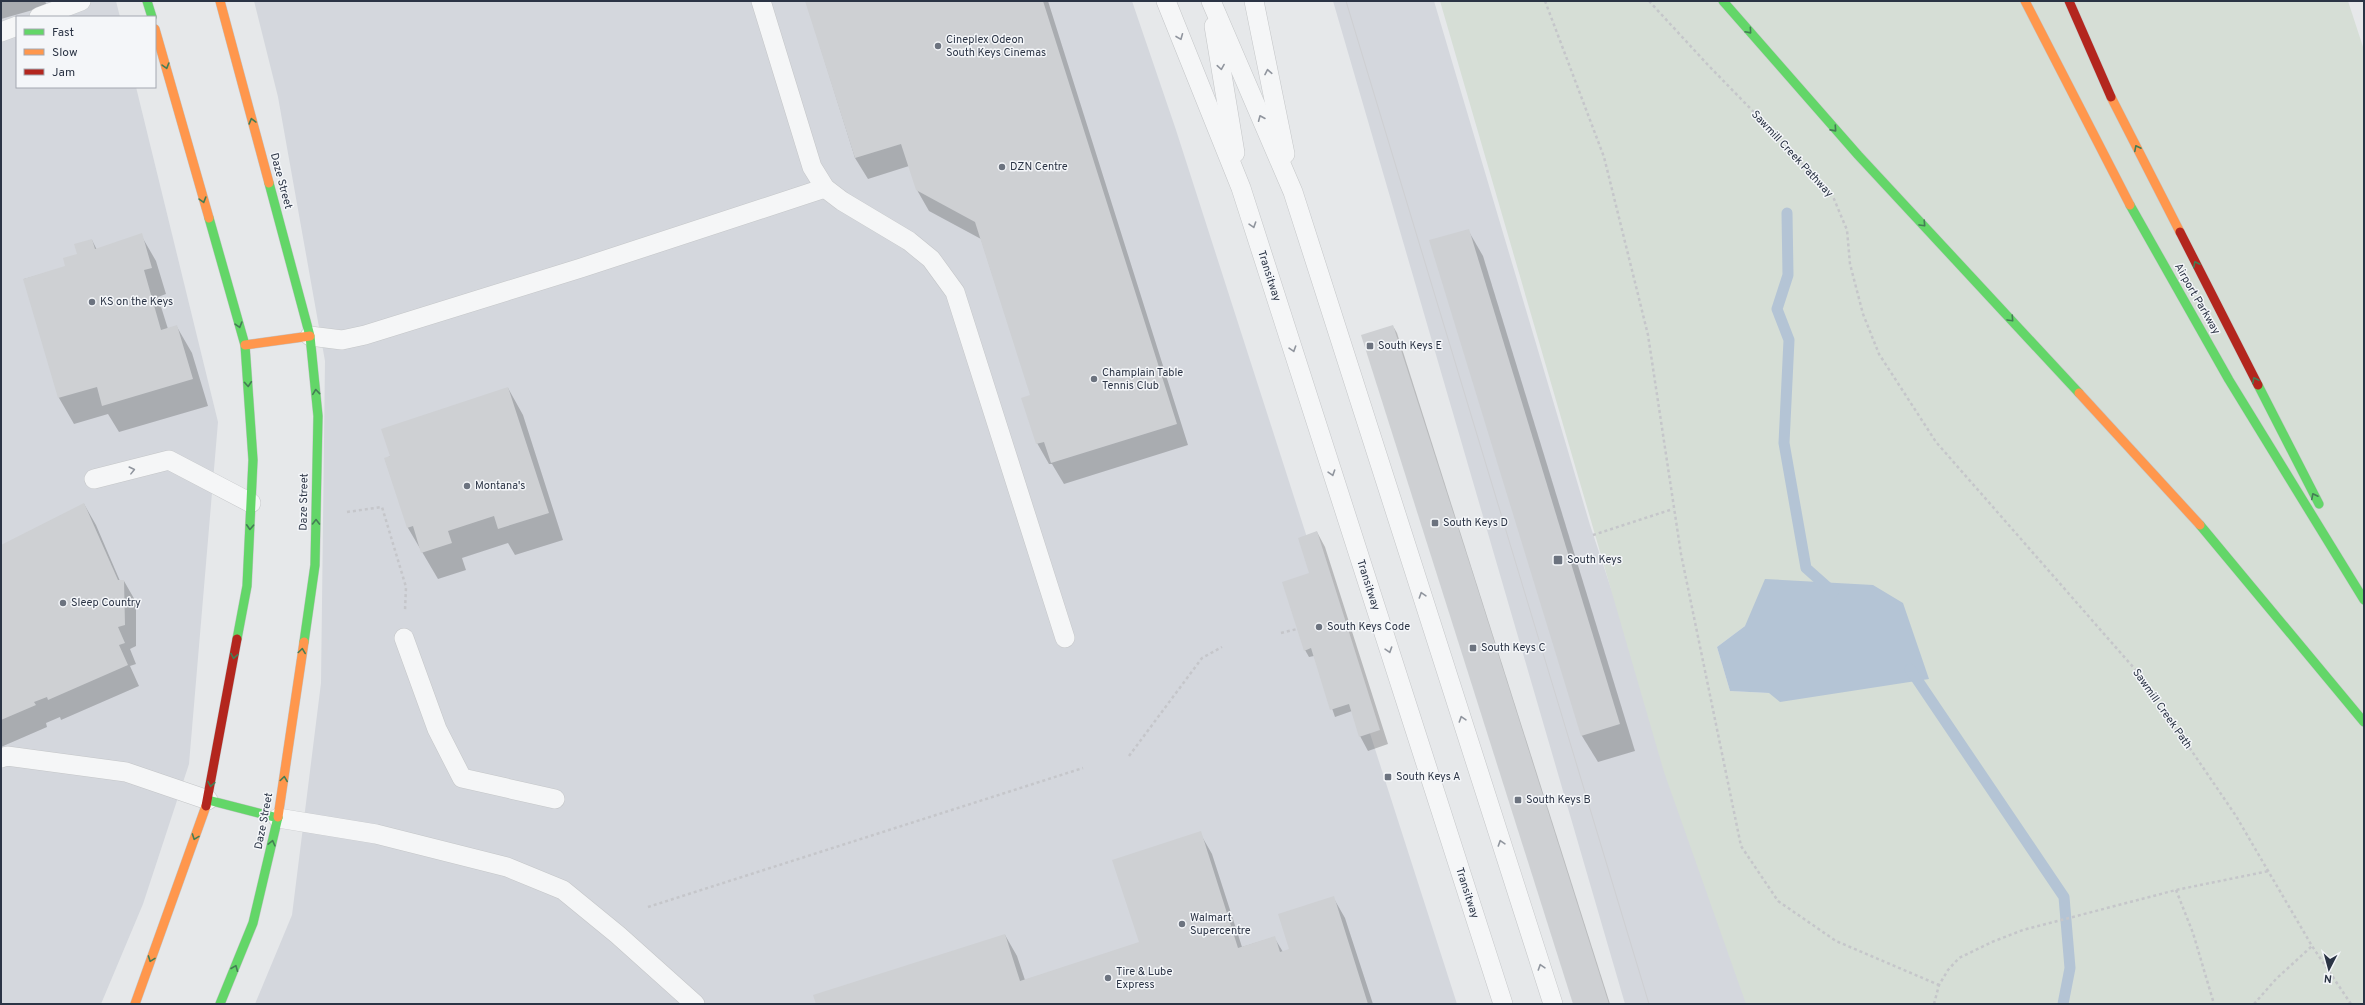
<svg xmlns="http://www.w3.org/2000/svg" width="2365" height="1005" font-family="Overpass,sans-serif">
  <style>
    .built { fill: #d4d7dd }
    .green { fill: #d6ded6; fill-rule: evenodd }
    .water { fill: #b4c4d5 }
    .shadow { fill: #0003 }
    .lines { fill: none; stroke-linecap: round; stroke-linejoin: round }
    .stream { stroke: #b4c4d5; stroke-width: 11 }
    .building { fill: #ced0d3 }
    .lane-casing { stroke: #c4c6c8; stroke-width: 20 }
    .fast-casing { stroke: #c4c6c8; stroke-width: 10 }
    .slow-casing { stroke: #c4c6c8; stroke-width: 10 }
    .jam-casing { stroke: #c4c6c8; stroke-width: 10 }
    .path { stroke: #c5c6ca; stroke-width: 2.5; stroke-dasharray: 3 3; stroke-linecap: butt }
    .lane { stroke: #f5f6f7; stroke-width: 19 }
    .fast { stroke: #63d668; stroke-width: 9 }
    .slow { stroke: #ff974d; stroke-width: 9 }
    .jam { stroke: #b3261e; stroke-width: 9 }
    .tram { stroke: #cecfd2; stroke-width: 1 }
    .oneway { stroke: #447d55 }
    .oneway2 { stroke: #90959e }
    .poi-dot { fill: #6c737f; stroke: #f4f6f9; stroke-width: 1.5 }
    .labels { text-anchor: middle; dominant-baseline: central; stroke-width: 3; stroke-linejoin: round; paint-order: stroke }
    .poi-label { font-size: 11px; fill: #2b3445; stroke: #f4f6f9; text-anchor: start }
    .street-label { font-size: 11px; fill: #2b3445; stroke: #f4f6f9 }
  </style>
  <rect width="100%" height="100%" fill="#e6e8ea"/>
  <g class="built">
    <polygon points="1,1 116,1 120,17 17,17 17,87 136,87 218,422 189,764 143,904 101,1004 1,1004"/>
    <polygon points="254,1 1132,1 1176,130 1457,1004 255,1004 292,915 321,683 325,361 278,97"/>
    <polygon points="1333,1 1434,1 1590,525 1749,1004 1625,1004"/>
  </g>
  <path class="green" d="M 1440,1 L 2348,1 L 2364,50 L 2364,1004 L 1746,1004 L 1664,772 ZM 1745,626 L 1769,693 L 1730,691 L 1717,647 Z"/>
  <polygon class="water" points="1765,579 1873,585 1903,603 1929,679 1780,702 1769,693 1730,691 1717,647 1745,626"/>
  <g class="shadow">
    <polygon points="1,1 45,1 47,6 1,19"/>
    <polygon points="806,1 1048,1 1188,445 1064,484 1052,464 1049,464 1037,443 1031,395 981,239 929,211 917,190 909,166 868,179 855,158"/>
    <polygon points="1468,230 1483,256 1635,751 1598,762 1582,736 1431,241"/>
    <polygon points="141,235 156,261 166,294 158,297 168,329 177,327 192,353 208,406 119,432 108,414 74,424 59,398 24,279 67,267 92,240 97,250"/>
    <polygon points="1393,326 1397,333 1610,1004 1574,1004"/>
    <polygon points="508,388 523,415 563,540 515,555 508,543 462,558 466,570 438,579 408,528 385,459"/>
    <polygon points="84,504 96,525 120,581 124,581 136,602 136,646 130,649 136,664 130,666 139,686 61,720 60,717 46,723 47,727 1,747 1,546"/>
    <polygon points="1317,532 1325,547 1388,744 1368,751 1360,736 1352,711 1335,717 1314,656 1309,657 1305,650 1311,574"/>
    <polygon points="1200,833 1212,854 1242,947 1274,937 1283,952 1291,949 1333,897 1345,918 1373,1004 817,1004 1005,935 1017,956 1025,980 1140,943"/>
  </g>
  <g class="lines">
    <g class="stream">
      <polyline points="1787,213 1788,275 1777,309 1789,340 1784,443 1806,568 1833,592"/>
      <polyline points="1910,669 2064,897 2070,968 2063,1004"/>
    </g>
  </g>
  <g class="building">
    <polygon points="805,1 1043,1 1177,424 1051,463 1044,442 1036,444 1021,398 1030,395 975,222 916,190 901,144 855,158"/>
    <polygon points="1469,229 1620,724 1581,736 1429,240"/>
    <polygon points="142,233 152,268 144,270 161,330 177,325 193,379 102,406 97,387 58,398 23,279 65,266 63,258 77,254 74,244 92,239 95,249"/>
    <polygon points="1393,325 1471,568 1609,1004 1573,1004 1361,335"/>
    <polygon points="508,387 549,513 498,529 494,516 448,531 452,543 421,553 413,526 407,528 384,458 390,456 381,429"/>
    <polygon points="84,503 118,580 124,580 125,625 118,627 125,643 119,645 128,665 48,700 47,697 34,702 36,705 1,720 1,545"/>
    <polygon points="1317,531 1380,730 1359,737 1349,704 1330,710 1311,648 1304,651 1282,582 1309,573 1298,538"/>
    <polygon points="1201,831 1238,948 1275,936 1280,952 1289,949 1278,914 1334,896 1368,1004 816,1004 813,995 1005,934 1020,981 1139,942 1112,860"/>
  </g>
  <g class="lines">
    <defs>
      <g id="lane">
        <polyline points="761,1 812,167 825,188 842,201 909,241 931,259 955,292 1065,638"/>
        <polyline points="1166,1 1241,188 1503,1004"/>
        <polyline points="1211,1 1293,192 1553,1004"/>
        <polyline points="1254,1 1285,154"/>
        <polyline points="39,17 81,1"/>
        <polyline points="1214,26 1235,153"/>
        <polyline points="1,32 17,26"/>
        <polyline points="310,336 342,340 365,335 581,268 825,188"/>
        <polyline points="94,479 169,460 251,503"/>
        <polyline points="404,638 437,729 462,778 555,799"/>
        <polyline points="1,758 7,756 126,772 208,800"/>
        <polyline points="278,818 376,834 507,867 563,890 618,935 695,1004"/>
      </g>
      <g id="fast">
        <polyline points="147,1 152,17"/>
        <polyline points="1723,1 1858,155 2079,393"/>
        <polyline points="269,183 310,336 318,416 315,565 304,642"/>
        <polyline points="2130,205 2229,380 2364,600"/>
        <polyline points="209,218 245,345 253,460 247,586 237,639"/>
        <polyline points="2258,385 2319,504"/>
        <polyline points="2200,525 2364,722"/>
        <polyline points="208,800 278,818"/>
        <polyline points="220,1004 253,923 278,817"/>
      </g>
      <g id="slow">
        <polyline points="220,1 269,183"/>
        <polyline points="2025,1 2130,205"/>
        <polyline points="155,29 209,218"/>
        <polyline points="2111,97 2180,232"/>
        <polyline points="245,345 310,336"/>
        <polyline points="2079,393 2200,525"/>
        <polyline points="278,817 304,642"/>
        <polyline points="135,1004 206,806"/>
      </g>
      <g id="jam">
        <polyline points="2069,1 2111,97"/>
        <polyline points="2180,232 2258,385"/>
        <polyline points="206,806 237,639"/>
      </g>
    </defs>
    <use href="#lane" class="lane-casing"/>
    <use href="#fast" class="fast-casing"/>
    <use href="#slow" class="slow-casing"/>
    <use href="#jam" class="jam-casing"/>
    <g class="path">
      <polyline points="1545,1 1604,157 1648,335 1681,554 1741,846 1778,901 1836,941 1939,985"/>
      <polyline points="1649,1 1708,65 1780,139 1834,199 1847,230 1850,264 1863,314 1879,354 1936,442 2140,675 2236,816 2312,946 2351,1004"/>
      <polyline points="347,512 382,507 406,587 405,610"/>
      <polyline points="1593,535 1673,509"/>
      <polyline points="1281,633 1297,629"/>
      <polyline points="1129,756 1202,658 1222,647"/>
      <polyline points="2176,890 2193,933 2214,1004"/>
      <polyline points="648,907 1083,768"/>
      <polyline points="1934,1004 1939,985 1948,970 1959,958 1992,942 2023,930 2176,890 2269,871"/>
      <polyline points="2254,1004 2276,979 2312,946"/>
    </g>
    <use href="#lane" class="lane"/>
    <use href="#fast" class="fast"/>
    <use href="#slow" class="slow"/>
    <use href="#jam" class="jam"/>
    <polyline class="tram" points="1346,1 1649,1004"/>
  </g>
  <defs><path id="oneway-chevron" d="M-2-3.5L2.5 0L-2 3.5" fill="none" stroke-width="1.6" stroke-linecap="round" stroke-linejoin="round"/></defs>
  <g class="oneway">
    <use href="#oneway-chevron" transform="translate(1749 31) rotate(49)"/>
    <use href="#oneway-chevron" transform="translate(166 66) rotate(74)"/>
    <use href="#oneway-chevron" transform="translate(252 121) rotate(-105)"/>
    <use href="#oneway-chevron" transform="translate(1834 129) rotate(48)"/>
    <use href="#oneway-chevron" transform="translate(2137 148) rotate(-117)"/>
    <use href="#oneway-chevron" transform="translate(203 200) rotate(74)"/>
    <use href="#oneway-chevron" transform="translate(1923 224) rotate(47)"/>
    <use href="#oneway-chevron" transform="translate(2196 264) rotate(-117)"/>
    <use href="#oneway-chevron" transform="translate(2011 319) rotate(47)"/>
    <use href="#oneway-chevron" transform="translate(239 325) rotate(74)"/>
    <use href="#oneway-chevron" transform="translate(2255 380) rotate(-117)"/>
    <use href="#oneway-chevron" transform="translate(248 384) rotate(86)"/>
    <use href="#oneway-chevron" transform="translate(316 392) rotate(-96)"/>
    <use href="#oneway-chevron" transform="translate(2314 496) rotate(-117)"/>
    <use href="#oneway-chevron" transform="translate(316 522) rotate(-89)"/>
    <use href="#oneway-chevron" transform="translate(250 527) rotate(93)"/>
    <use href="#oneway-chevron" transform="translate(302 651) rotate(-82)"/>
    <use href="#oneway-chevron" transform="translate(234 656) rotate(100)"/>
    <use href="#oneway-chevron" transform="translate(284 779) rotate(-82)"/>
    <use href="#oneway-chevron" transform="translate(211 784) rotate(100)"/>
    <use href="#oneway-chevron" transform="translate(195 837) rotate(110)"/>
    <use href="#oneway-chevron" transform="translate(272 843) rotate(-76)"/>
    <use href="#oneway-chevron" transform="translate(151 959) rotate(110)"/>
    <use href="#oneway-chevron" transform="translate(235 968) rotate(-68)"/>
  </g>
  <g class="oneway2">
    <use href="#oneway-chevron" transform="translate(1180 37) rotate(68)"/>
    <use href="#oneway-chevron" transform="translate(1221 67) rotate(81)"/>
    <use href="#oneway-chevron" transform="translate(1268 72) rotate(-101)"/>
    <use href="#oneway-chevron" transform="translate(1261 118) rotate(-113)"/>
    <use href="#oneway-chevron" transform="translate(1253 225) rotate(72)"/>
    <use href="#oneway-chevron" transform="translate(1293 349) rotate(72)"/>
    <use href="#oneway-chevron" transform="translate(132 470) rotate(-14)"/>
    <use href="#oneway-chevron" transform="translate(1332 473) rotate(72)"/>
    <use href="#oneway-chevron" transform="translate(1422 595) rotate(-108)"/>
    <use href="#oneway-chevron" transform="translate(1389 650) rotate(72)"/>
    <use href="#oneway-chevron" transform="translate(1462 719) rotate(-108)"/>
    <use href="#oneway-chevron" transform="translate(1501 843) rotate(-108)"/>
    <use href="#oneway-chevron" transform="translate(1541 967) rotate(-108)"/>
  </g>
  <g class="poi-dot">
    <circle cx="938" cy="46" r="4"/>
    <circle cx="1002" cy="167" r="4"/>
    <circle cx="92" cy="302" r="4"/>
    <rect x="1366" y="342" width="8" height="8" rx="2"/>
    <circle cx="1094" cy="379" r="4"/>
    <circle cx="467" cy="486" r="4"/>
    <rect x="1431" y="519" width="8" height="8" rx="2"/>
    <rect x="1553" y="555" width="10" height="10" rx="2"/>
    <circle cx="63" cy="603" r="4"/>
    <circle cx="1319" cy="627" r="4"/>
    <rect x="1469" y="644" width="8" height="8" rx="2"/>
    <rect x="1384" y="773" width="8" height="8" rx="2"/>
    <rect x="1514" y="796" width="8" height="8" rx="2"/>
    <circle cx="1182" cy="924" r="4"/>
    <circle cx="1108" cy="978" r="4"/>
  </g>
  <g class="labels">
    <g class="poi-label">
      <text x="946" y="40">Cineplex Odeon<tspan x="946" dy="13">South Keys Cinemas</tspan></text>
      <text x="1010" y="167">DZN Centre</text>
      <text x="100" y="302">KS on the Keys</text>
      <text x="1378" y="346">South Keys E</text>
      <text x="1102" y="373">Champlain Table<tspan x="1102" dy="13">Tennis Club</tspan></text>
      <text x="475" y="486">Montana's</text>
      <text x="1443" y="523">South Keys D</text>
      <text x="1567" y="560">South Keys</text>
      <text x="71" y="603">Sleep Country</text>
      <text x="1327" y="627">South Keys Code</text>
      <text x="1481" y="648">South Keys C</text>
      <text x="1396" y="777">South Keys A</text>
      <text x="1526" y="800">South Keys B</text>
      <text x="1190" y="918">Walmart<tspan x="1190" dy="13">Supercentre</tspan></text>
      <text x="1116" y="972">Tire &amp; Lube<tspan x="1116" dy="13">Express</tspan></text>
    </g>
    <g class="street-label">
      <text transform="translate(1792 154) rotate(47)">Sawmill Creek Pathway</text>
      <text transform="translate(281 181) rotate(75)">Daze Street</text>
      <text transform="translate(1269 276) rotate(72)">Transitway</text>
      <text transform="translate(2197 299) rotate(60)">Airport Parkway</text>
      <text transform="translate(304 502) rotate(-89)">Daze Street</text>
      <text transform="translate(1368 585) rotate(72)">Transitway</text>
      <text transform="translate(2162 709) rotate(55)">Sawmill Creek Path</text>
      <text transform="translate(264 821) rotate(-79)">Daze Street</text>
      <text transform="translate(1467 893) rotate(72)">Transitway</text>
    </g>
  </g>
  <rect width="2365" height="1005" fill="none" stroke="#2b3445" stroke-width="4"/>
  <rect x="16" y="16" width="140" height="72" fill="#f4f6f9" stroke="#a4a8b1"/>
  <rect x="24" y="29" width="20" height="6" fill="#63d668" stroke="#a4a8b1"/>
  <text x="52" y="36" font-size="12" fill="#2b3445">Fast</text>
  <rect x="24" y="49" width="20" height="6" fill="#ff974d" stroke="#a4a8b1"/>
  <text x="52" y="56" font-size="12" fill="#2b3445">Slow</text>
  <rect x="24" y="69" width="20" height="6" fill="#b3261e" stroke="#a4a8b1"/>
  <text x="52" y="76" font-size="12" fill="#2b3445">Jam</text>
  <g transform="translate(2329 969) rotate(186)" stroke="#f4f6f9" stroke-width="3" paint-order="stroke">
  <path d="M0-3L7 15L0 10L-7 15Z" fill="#2b3445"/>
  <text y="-6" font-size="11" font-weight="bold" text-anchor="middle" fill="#2b3445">N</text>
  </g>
</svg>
